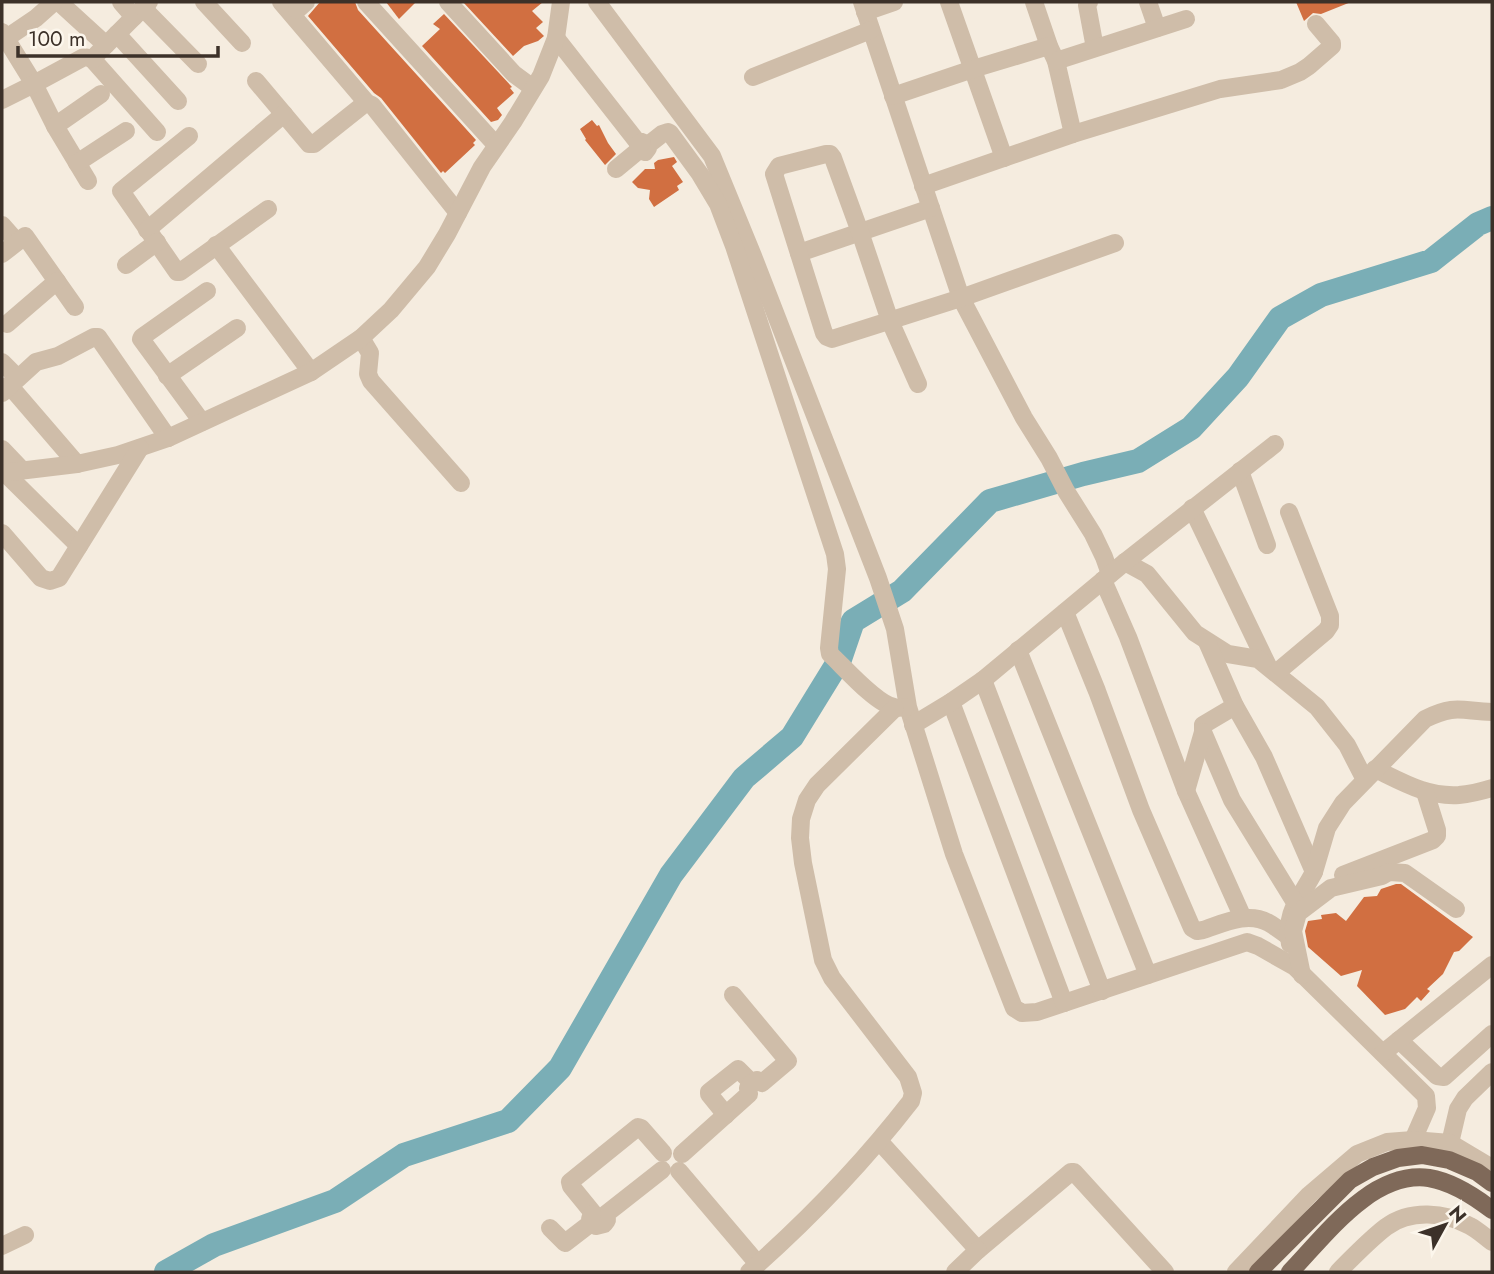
<svg xmlns="http://www.w3.org/2000/svg" width="1494" height="1274" font-family="Jost,sans-serif">
  <style>
    .lines { fill: none; stroke-linecap: round; stroke-linejoin: round }
    .river { stroke: #7aaeb6; stroke-width: 24 }
    .building { fill: #d16f41 }
    .minor { stroke: #cfbda9; stroke-width: 18 }
    .major { stroke: #7f6959; stroke-width: 18 }
  </style>
  <rect width="100%" height="100%" fill="#f5ecdf"/>
  <g class="lines">
    <polyline class="river" points="166,1272 214,1245 335,1201 404,1155 508,1121 560,1068 671,875 744,778 792,737 840,659 853,621 902,591 990,501 1083,474 1138,461 1191,428 1238,377 1280,318 1321,295 1431,261 1478,224 1492,218"/>
  </g>
  <g class="building">
    <polygon points="320,2 355,2 358,10 476,140 473,143 475,145 445,173 443,171 441,173 381,98 374,93 308,16"/>
    <polygon points="386,2 416,2 399,19"/>
    <polygon points="463,2 543,2 532,11 543,22 536,28 544,36 538,41 524,46 513,56"/>
    <polygon points="1296,2 1351,2 1321,14 1313,13 1304,21"/>
    <polygon points="444,14 512,87 510,88 514,93 497,108 502,115 498,120 491,122 422,46 440,29 433,24"/>
    <polygon points="592,120 597,126 599,125 608,143 616,154 605,165 585,140 586,139 580,129"/>
    <polygon points="674,157 677,162 672,166 683,182 677,186 679,190 654,207 649,199 650,190 638,188 632,182 645,169 655,169 654,163 658,160"/>
    <polygon points="1396,884 1401,884 1473,937 1459,951 1454,952 1443,974 1427,989 1430,991 1421,1001 1417,997 1405,1009 1385,1015 1357,986 1362,970 1341,976 1308,947 1305,931 1308,921 1322,919 1321,915 1336,913 1346,921 1364,897 1377,896 1381,889"/>
  </g>
  <g class="lines">
    <g class="minor">
      <polyline points="59,2 106,45"/>
      <polyline points="121,2 134,17"/>
      <polyline points="149,2 95,56 94,61 157,132"/>
      <polyline points="204,2 242,43"/>
      <polyline points="281,2 367,103"/>
      <polyline points="366,2 496,145"/>
      <polyline points="448,2 514,74 533,88"/>
      <polyline points="597,2 712,156 753,256 878,578 895,629 908,707 954,854 1014,1008 1022,1013 1037,1012 1247,942 1258,946 1295,967 1426,1096 1427,1108 1413,1140"/>
      <polyline points="862,2 961,298 1024,418 1049,458 1066,491 1093,534 1104,557 1110,574"/>
      <polyline points="949,2 1004,158"/>
      <polyline points="1034,2 1049,46 1056,61 1073,134"/>
      <polyline points="1089,2 1087,5 1095,48"/>
      <polyline points="1148,2 1157,28"/>
      <polyline points="143,8 198,64"/>
      <polyline points="297,10 306,2"/>
      <polyline points="865,12 894,2"/>
      <polyline points="2,32 34,84 55,126 88,181"/>
      <polyline points="117,34 178,101"/>
      <polyline points="556,38 639,144"/>
      <polyline points="2,41 36,18 54,2"/>
      <polyline points="1056,61 1186,19"/>
      <polyline points="753,77 871,30"/>
      <polyline points="256,81 309,144 314,144 363,105 367,103 372,105 458,213"/>
      <polyline points="893,96 973,69 1049,46"/>
      <polyline points="2,100 34,84 84,57 94,59"/>
      <polyline points="55,126 101,94"/>
      <polyline points="189,136 121,191 177,272 180,272 268,209"/>
      <path d="M 639,150 L 645,152 L 648,148 L 648,145 L 662,134 L 668,132 L 670,133 L 700,174 L 718,204 L 734,246 L 835,554 L 837,569 L 829,648 L 830,654 C 844,667 876,704 894,707 C 897,708 900,708 905,707"/>
      <polyline points="77,163 126,131"/>
      <polyline points="616,169 639,150 638,145 642,142"/>
      <polyline points="923,186 1073,134 1220,89 1281,80 1300,72 1309,66 1332,46 1332,43 1316,24"/>
      <polyline points="2,225 17,242"/>
      <polyline points="147,230 284,114"/>
      <polyline points="216,245 311,372"/>
      <polyline points="799,253 931,208"/>
      <polyline points="2,254 25,236 75,307"/>
      <polyline points="126,265 157,242"/>
      <polyline points="7,324 57,281"/>
      <polyline points="361,338 370,353 368,374 371,381 461,483"/>
      <polyline points="2,362 18,378"/>
      <polyline points="167,376 237,328"/>
      <polyline points="918,384 890,321 860,232 833,158 830,154 826,154 779,166 774,174 824,333 827,337 832,339 961,298 1115,243"/>
      <polyline points="9,385 77,464"/>
      <polyline points="2,393 36,362 58,356 94,337 98,337 168,438"/>
      <polyline points="202,422 141,339 142,337 207,291"/>
      <polyline points="2,449 22,470"/>
      <polyline points="1240,471 1267,545"/>
      <polyline points="4,472 79,546"/>
      <polyline points="2,473 77,464 118,455 168,438 311,372 361,338 391,310 427,267 447,234 482,167 513,122 541,76 556,38 561,2"/>
      <polyline points="1192,508 1268,666"/>
      <polyline points="2,533 41,578 50,581 59,578 140,448"/>
      <polyline points="1125,562 1147,574 1195,633 1228,654 1258,659 1317,707 1347,745 1365,780"/>
      <polyline points="1103,580 1128,637 1186,791 1243,918"/>
      <path d="M 1065,612 L 1097,691 L 1141,810 L 1192,928 L 1197,931 L 1203,930 C 1224,923 1248,911 1269,923 C 1276,927 1282,932 1288,936"/>
      <path d="M 1207,642 L 1235,706 L 1264,757 L 1314,872 C 1300,899 1284,912 1290,944"/>
      <polyline points="1018,650 1148,975"/>
      <polyline points="1276,673 1326,631 1330,625 1330,616 1289,512"/>
      <polyline points="983,680 1102,991"/>
      <polyline points="951,702 1064,1003"/>
      <polyline points="1235,706 1203,725 1203,732 1232,800 1296,904"/>
      <polyline points="913,725 951,702 983,680 1125,562 1275,444"/>
      <path d="M 1375,769 C 1404,783 1427,797 1459,795 C 1470,794 1482,791 1492,788"/>
      <polyline points="1186,791 1203,732"/>
      <path d="M 1314,872 L 1327,828 L 1343,803 L 1425,719 C 1455,704 1461,711 1492,712"/>
      <polyline points="1343,875 1433,840 1437,836 1437,830 1425,792"/>
      <polyline points="1302,975 1293,931 1298,913 1331,888 1382,876 1389,872 1405,873 1456,909"/>
      <polyline points="1399,1040 1437,1076 1444,1077 1492,1034"/>
      <polyline points="1383,1053 1492,965"/>
      <polyline points="726,1115 709,1094 709,1092 738,1069 752,1083"/>
      <polyline points="880,1142 978,1250 1071,1172 1074,1172 1165,1272"/>
      <polyline points="1450,1143 1458,1109 1465,1098 1492,1072"/>
      <polyline points="682,1154 749,1094 748,1088 752,1083 757,1080 762,1083 788,1061 733,995"/>
      <polyline points="679,1171 758,1264"/>
      <polyline points="593,1213 571,1186 570,1182 638,1127 641,1128 663,1153"/>
      <polyline points="591,1223 596,1226 604,1224 607,1220 606,1214 662,1170"/>
      <polyline points="550,1228 565,1243 591,1223 590,1219 592,1214"/>
      <polyline points="2,1246 25,1235"/>
      <path d="M 749,1272 C 808,1220 863,1163 911,1101 L 913,1093 L 908,1077 L 832,978 L 823,960 L 803,863 L 800,838 L 801,819 L 807,800 L 817,785 L 895,708"/>
      <polyline points="955,1272 978,1250"/>
      <polyline points="1236,1272 1309,1195 1357,1154 1387,1142 1413,1140 1450,1143 1492,1168"/>
      <path d="M 1338,1272 C 1353,1257 1369,1240 1386,1227 C 1410,1209 1445,1212 1470,1226 C 1478,1230 1485,1237 1492,1242"/>
    </g>
    <g class="major">
      <polyline points="1258,1272 1350,1180 1373,1167 1398,1158 1422,1155 1449,1160 1477,1172 1492,1183"/>
      <path d="M 1290,1272 C 1325,1236 1372,1170 1429,1178 C 1453,1182 1474,1196 1492,1210"/>
    </g>
  </g>
  <rect width="1494" height="1274" fill="none" stroke="#3c3129" stroke-width="7"/>
  <g transform="translate(1445 1225) rotate(50)" stroke="#fcf6ec" stroke-width="5" paint-order="stroke">
  <path d="M0-5L12 26L0 18L-12 26Z" fill="#3c3129"/>
  <text y="-10" font-size="19" font-weight="bold" text-anchor="middle" fill="#3c3129">N</text>
  </g>
  <path d="M18 46v10h200v-10" fill="none" stroke="#3c3129" stroke-width="3.5"/>
  <text x="28" y="46" font-size="21" fill="#3c3129" stroke="#fcf6ec" stroke-width="5" paint-order="stroke">100 m</text>
</svg>
